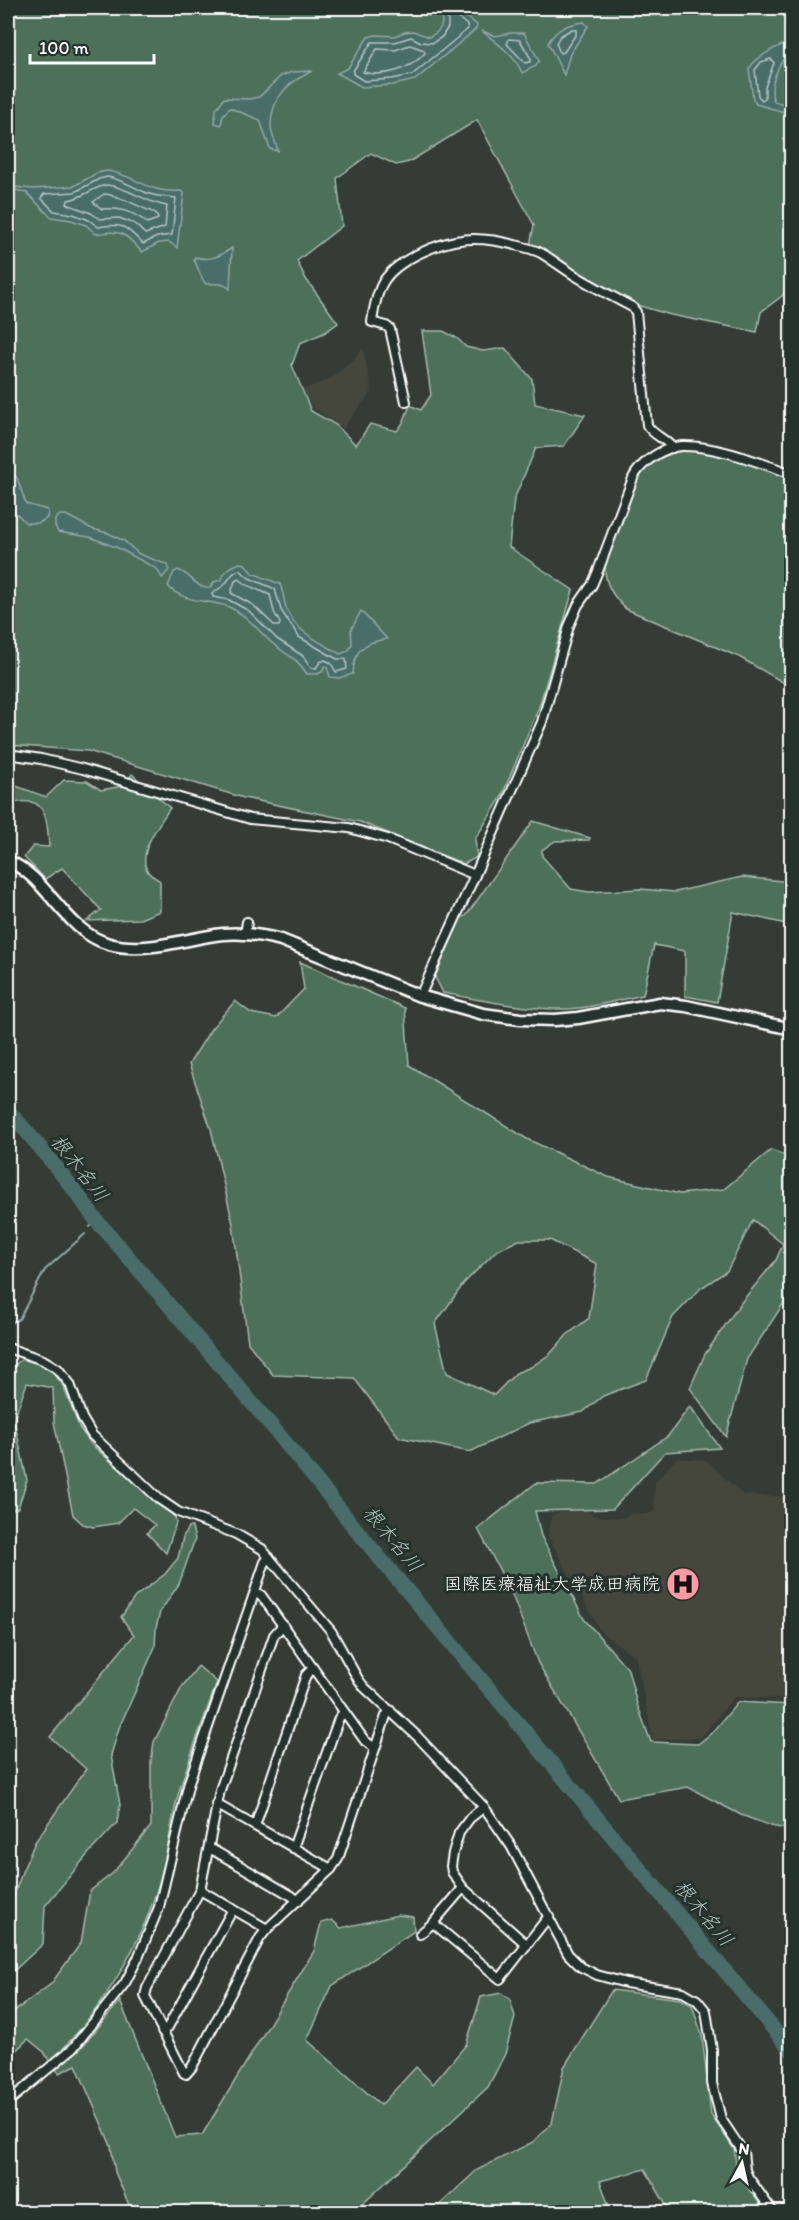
<svg xmlns="http://www.w3.org/2000/svg" width="799" height="2220" font-family="Itim,'Klee One',sans-serif">
  <style>
    .built { fill: #44473e }
    .green { fill: #4e705a; stroke: #a6b8ac; stroke-width: 1.5; fill-rule: evenodd }
    .water { fill: #496e6b; stroke: #92a8a6; stroke-width: 1.5 }
    .lines { fill: none; stroke-linecap: round; stroke-linejoin: round }
    .shore { stroke: #b6c5c4; stroke-width: 1.5 }
    .stream { stroke: #92a8a6; stroke-width: 2 }
    .river { stroke: #496e6b; stroke-width: 15 }
    .street-casing { stroke: #fff; stroke-width: 12 }
    .secondary-casing { stroke: #fff; stroke-width: 15 }
    .street { stroke: #26332d; stroke-width: 8 }
    .secondary { stroke: #26332d; stroke-width: 10 }
    .labels { text-anchor: middle; dominant-baseline: central; stroke-width: 6; stroke-linejoin: round; paint-order: stroke }
    .poi-label { font-size: 18px; fill: #fff; stroke: #26332d; text-anchor: end }
    .water-label { font-size: 20px; font-style: italic; fill: #adbebc; stroke: #26332d }
  </style>
  <rect width="100%" height="100%" fill="#343c35"/>
  <filter id="ink" filterUnits="userSpaceOnUse"><feTurbulence type="fractalNoise" baseFrequency=".0167" numOctaves="2"/><feDisplacementMap in="SourceGraphic" scale="12" xChannelSelector="R" yChannelSelector="G"/><feConvolveMatrix kernelMatrix="1 2 1 2 8 2 1 2 1" color-interpolation-filters="sRGB"/></filter>
  <g filter="url(#ink)">
    <g class="built">
      <polygon points="363,348 372,391 343,428 312,407 304,389 330,379 354,359"/>
      <polygon points="677,1458 706,1460 743,1495 791,1497 791,1699 734,1697 701,1738 653,1740 636,1657 601,1632 548,1536 551,1516 567,1509 587,1511 594,1516 623,1518 630,1514 648,1514 654,1511 655,1482"/>
    </g>
    <g class="green">
      <polygon points="8,8 791,8 791,284 782,296 761,312 757,332 671,315 640,306 530,245 534,225 477,120 409,162 396,165 371,153 337,178 342,226 297,261 306,279 338,323 324,333 300,343 292,365 311,411 336,425 356,445 370,424 397,431 403,423 410,405 421,410 431,395 422,331 443,331 457,338 466,347 483,351 505,348 532,379 535,404 585,415 564,446 536,448 514,499 509,547 573,590 539,707 501,798 475,839 477,857 464,864 360,822 244,798 88,751 8,745"/>
      <path d="M 678,451 C 715,448 757,466 791,478 L 791,687 L 739,657 L 626,609 C 612,596 602,580 606,561 L 637,477 C 648,463 661,457 678,451 Z"/>
      <path d="M 132,774 L 170,808 C 160,823 136,853 148,872 C 151,876 156,878 160,881 L 160,911 L 140,919 L 87,921 L 101,910 L 62,868 L 45,879 L 24,857 L 33,846 L 49,847 C 47,816 46,792 8,805 L 8,783 L 46,797 L 64,780 L 87,781 L 101,790 L 123,786 Z"/>
      <path d="M 533,821 L 590,838 L 589,840 L 555,841 L 542,850 L 542,856 L 571,889 L 589,892 L 640,889 L 675,892 L 742,877 L 791,882 L 791,925 L 733,912 L 717,1002 L 685,996 L 685,951 L 654,945 L 643,995 C 614,1001 584,1010 555,1009 C 517,1008 480,1000 443,993 L 435,977 L 461,918 L 466,916 Z"/>
      <path d="M 300,962 L 405,1008 L 409,1065 L 527,1139 L 608,1177 L 680,1194 L 724,1189 L 771,1150 L 791,1158 L 791,1292 L 747,1359 L 726,1437 L 690,1388 L 705,1354 L 743,1300 L 776,1260 L 783,1244 L 753,1220 L 727,1271 L 701,1288 L 673,1317 L 646,1380 L 603,1396 L 583,1412 L 529,1423 L 470,1452 L 399,1437 L 354,1378 L 273,1375 L 248,1343 L 233,1224 L 211,1129 L 189,1064 L 211,1029 L 235,1001 L 251,1013 L 276,1018 L 304,989 ZM 519,1240 L 550,1240 L 597,1264 L 589,1318 L 567,1335 L 550,1354 L 531,1367 L 516,1373 L 494,1395 L 447,1373 L 435,1324 L 464,1283 L 496,1251 Z"/>
      <polygon points="22,1359 40,1364 52,1371 63,1385 80,1429 92,1445 175,1517 176,1523 166,1553 147,1533 155,1525 133,1508 118,1523 93,1527 83,1524 73,1515 54,1422 53,1388 27,1383 14,1419 27,1480 18,1508 8,1511 8,1379 10,1369"/>
      <polygon points="690,1406 720,1448 665,1452 613,1509 535,1511 541,1536 584,1619 628,1669 637,1704 651,1742 698,1744 714,1731 738,1702 791,1705 791,1830 771,1826 741,1815 688,1787 619,1799 538,1663 511,1592 478,1529 536,1483 597,1484 668,1436"/>
      <polygon points="188,1527 192,1527 195,1539 179,1584 160,1612 156,1628 155,1647 119,1728 111,1755 120,1805 117,1823 88,1854 45,1906 43,1944 8,1976 8,1914 22,1872 35,1842 86,1769 50,1737 134,1635 121,1617 135,1597 165,1574 178,1558 183,1537"/>
      <path d="M 198,1666 L 217,1682 C 204,1719 189,1757 178,1795 C 171,1823 168,1852 160,1880 C 140,1949 101,2012 50,2062 L 44,2052 L 28,2039 L 8,2058 L 8,2016 L 51,1984 L 81,1943 L 90,1891 L 113,1873 L 151,1826 L 151,1761 L 154,1742 L 182,1687 Z"/>
      <polygon points="398,1915 413,1917 414,1931 332,1986 307,2040 381,2105 416,2067 433,2084 466,2045 481,1997 501,1993 510,1999 515,2017 505,2054 488,2087 354,2212 132,2212 115,2172 111,2146 76,2065 59,2073 56,2069 81,2048 120,2001 175,2137 202,2135 314,1951 321,1923 332,1920 341,1928"/>
      <polygon points="612,1990 680,1999 692,2005 702,2035 711,2115 734,2149 737,2173 766,2212 670,2212 645,2169 600,2181 611,2212 432,2212 477,2170 533,2142 552,2123 564,2067"/>
    </g>
    <g class="water">
      <path d="M 442,8 L 455,8 L 477,25 L 476,29 L 415,80 L 393,85 L 362,87 L 337,73 L 348,68 L 368,37 L 376,35 L 394,36 L 405,32 L 413,31 L 429,37 C 446,28 441,24 442,8 Z"/>
      <path d="M 584,22 L 588,26 L 570,54 L 564,75 L 548,43 C 557,28 567,24 584,22 Z"/>
      <path d="M 482,31 L 495,36 L 511,33 L 524,33 L 539,61 L 536,66 L 522,73 C 516,56 496,42 482,31 Z"/>
      <path d="M 791,42 L 791,51 C 780,59 767,87 774,101 L 791,107 L 791,114 L 756,104 L 753,99 L 749,69 C 755,57 779,45 791,42 Z"/>
      <path d="M 312,71 C 289,82 272,96 271,124 C 270,132 276,143 278,151 L 270,149 L 260,120 L 230,108 L 223,115 L 221,125 L 215,123 L 216,109 L 224,98 L 249,99 L 259,97 L 281,76 L 292,72 Z"/>
      <path d="M 107,171 C 137,175 147,194 181,191 L 184,193 L 177,248 L 169,242 L 159,243 L 142,252 C 125,233 121,229 96,234 L 86,225 L 71,220 L 51,217 L 27,193 L 8,188 L 15,187 L 34,189 L 74,186 L 97,173 Z"/>
      <path d="M 232,248 L 230,289 C 223,282 216,284 206,284 C 200,278 199,268 194,260 L 195,257 C 210,261 218,257 232,248 Z"/>
      <polygon points="8,469 17,478 26,504 47,510 48,512 47,518 39,523 26,523 8,505"/>
      <polygon points="60,515 66,515 92,529 108,533 124,541 139,554 168,565 169,570 162,578 157,569 118,548 90,537 58,532 55,526 55,520"/>
      <path d="M 240,563 L 245,564 L 252,573 L 280,584 C 283,592 284,600 286,608 C 294,632 320,641 340,654 L 348,651 L 352,644 L 351,630 L 361,611 L 387,639 C 364,642 354,649 353,674 L 339,678 L 330,677 L 327,667 L 324,666 L 323,671 L 318,674 L 307,674 C 296,656 287,656 272,643 C 258,631 248,615 229,607 C 210,599 184,604 168,586 L 174,572 L 178,570 C 191,574 196,589 210,588 L 214,582 L 221,580 C 225,570 230,567 240,563 Z"/>
    </g>
    <g class="lines">
      <g class="shore">
        <polygon points="451,12 467,25 468,29 412,75 392,79 364,81 353,74 353,71 372,42 395,42 411,37 421,42 432,43 442,37 448,27 448,14"/>
        <polygon points="572,29 576,30 576,34 564,52 560,53 556,43 560,36"/>
        <polygon points="509,39 520,40 531,59 530,62 525,63 507,44"/>
        <path d="M 410,45 L 424,50 L 425,53 C 411,69 384,78 363,72 L 377,49 L 395,50 Z"/>
        <polygon points="771,59 774,63 765,87 765,98 762,100 758,96 755,70 761,62"/>
        <path d="M 107,177 C 122,179 134,188 147,193 C 157,197 166,197 176,198 L 172,235 L 157,237 L 143,244 C 125,226 124,223 98,227 L 89,220 L 73,214 L 54,211 L 41,198 L 44,194 L 75,192 L 99,179 Z"/>
        <path d="M 107,185 C 128,187 146,203 167,206 L 165,227 L 145,234 L 135,224 L 119,218 L 100,219 L 91,213 L 67,204 L 68,200 C 83,198 93,187 107,185 Z"/>
        <path d="M 104,194 C 119,194 141,209 156,213 L 158,219 L 147,223 C 133,211 119,208 102,209 L 93,202 Z"/>
        <path d="M 240,570 L 249,578 L 275,589 L 281,610 L 299,637 L 337,659 L 346,659 L 347,669 L 336,672 L 331,663 L 325,660 L 320,662 L 316,668 L 311,668 L 303,656 L 277,639 L 249,611 L 229,600 L 213,597 L 212,594 C 216,590 221,588 225,584 C 231,578 230,573 240,570 Z"/>
        <polygon points="239,579 247,585 270,595 274,612 280,623 279,626 275,626 253,605 231,593 235,581"/>
      </g>
      <g class="stream">
        <polyline points="90,1227 95,1221"/>
        <polyline points="8,1324 19,1319 45,1270 85,1234"/>
      </g>
      <path class="river" d="M 8,1111 C 33,1137 56,1167 79,1196 C 88,1209 95,1221 107,1232 L 275,1430 L 373,1550 L 792,2051"/>
      <defs>
        <g id="street">
          <path d="M 406,402 L 390,329 L 386,326 L 372,322 C 377,285 384,271 418,254 C 453,237 477,235 515,245 C 524,247 533,249 541,253 C 553,260 564,269 576,276 C 594,287 613,297 632,307 L 636,312 L 647,425 C 653,436 666,438 672,448"/>
          <polyline points="8,754 41,759 83,769 250,819 349,828 388,839 475,875 420,996"/>
          <path d="M 475,875 L 542,722 L 569,626 L 578,605 L 592,585 L 598,571 L 633,478 C 641,462 663,447 682,446 C 715,445 761,463 792,474"/>
          <polyline points="245,934 247,922"/>
          <polyline points="8,1348 43,1360 58,1369 70,1384 82,1418 92,1435 159,1499 178,1512 236,1534 262,1549 331,1631 358,1679 364,1687 418,1737 484,1807 511,1846 568,1954 581,1967 597,1975 626,1983 683,1992 697,2000 706,2011 712,2050 712,2083 721,2119 743,2152 745,2170 748,2177 773,2212"/>
          <polyline points="255,1592 261,1595 365,1741 375,1748"/>
          <polyline points="283,1625 274,1635 220,1790 200,1890 147,1988 145,1996 184,2073 186,2074 192,2067 260,1938 267,1929 331,1869 338,1859 386,1716 390,1710"/>
          <polyline points="216,1804 331,1869"/>
          <polyline points="484,1807 470,1818 459,1833 453,1853 451,1866 452,1872 463,1888 527,1945"/>
          <polyline points="255,1826 306,1675 313,1668"/>
          <polyline points="293,1848 339,1718 344,1712"/>
          <polyline points="208,1850 213,1850 292,1896 298,1901"/>
          <polyline points="200,1890 267,1929"/>
          <polyline points="433,1923 500,1979 549,1916"/>
          <polyline points="420,1934 433,1923 463,1888"/>
          <polyline points="162,2031 168,2027 233,1909"/>
          <polyline points="8,2102 73,2048 125,1983 138,1958 159,1907 189,1782 265,1562 269,1557"/>
        </g>
        <path id="secondary" d="M 8,861 C 49,878 64,931 109,944 C 146,954 186,938 223,934 C 243,932 262,935 281,940 L 420,996 L 483,1014 L 520,1019 L 555,1020 L 578,1018 L 660,1003 L 686,1006 L 792,1029"/>
      </defs>
      <use href="#street" class="street-casing"/>
      <use href="#secondary" class="secondary-casing"/>
      <use href="#street" class="street"/>
      <use href="#secondary" class="secondary"/>
    </g>
  </g>
  <defs>
    <symbol id="hospital-disc" viewBox="-11 -11 22 22"><circle r="9.5" fill="#ff9aa2" stroke="#26332d"/><path d="M-5-5h3v3.5h4V-5h3V5h-3V1.5h-4V5h-3Z" fill="#111"/></symbol>
  </defs>
  <g fill-rule="evenodd">
    <use href="#hospital-disc" x="664" y="1565" width="38" height="38"/>
  </g>
  <g class="labels">
    <g class="poi-label">
      <text x="660" y="1584">国際医療福祉大学成田病院</text>
    </g>
    <g class="water-label">
      <text transform="translate(80 1168) rotate(52)">根木名川</text>
      <text transform="translate(393 1539) rotate(50)">根木名川</text>
      <text transform="translate(704 1913) rotate(50)">根木名川</text>
    </g>
  </g>
  <rect width="799" height="2220" fill="none" stroke="#26332d" stroke-width="30"/>
  <rect x="15" y="15" width="769" height="2190" fill="none" stroke="#fff" stroke-width="2" filter="url(#ink)"/>
  <g transform="translate(742 2163) rotate(8)" stroke="#26332d" stroke-width="4.5" paint-order="stroke">
  <path d="M0-4.5L10 22L0 15L-10 22Z" fill="#ffffff"/>
  <text y="-9" font-size="16" font-weight="bold" text-anchor="middle" fill="#ffffff">N</text>
  </g>
  <path d="M30 54v9h124v-9" fill="none" stroke="#ffffff" stroke-width="3"/>
  <text x="39" y="54" font-size="18" fill="#ffffff" stroke="#26332d" stroke-width="4.5" paint-order="stroke">100 m</text>
</svg>
